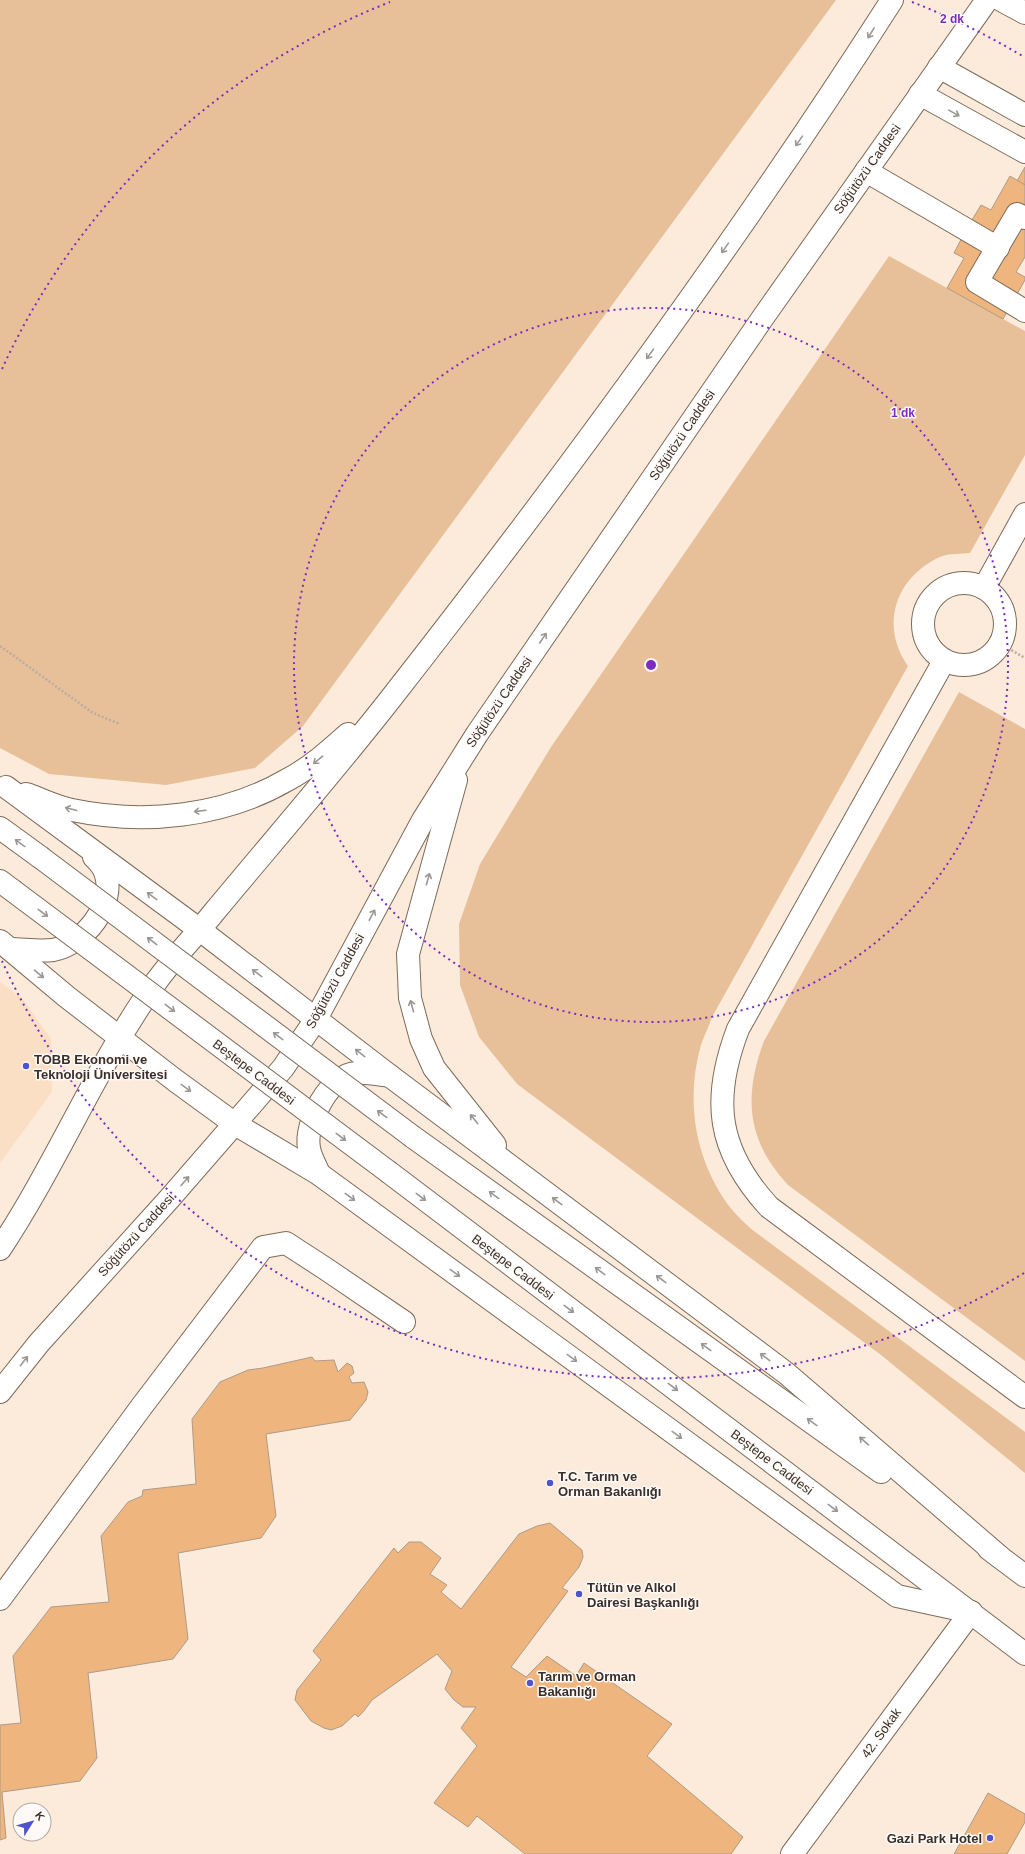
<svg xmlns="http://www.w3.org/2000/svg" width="1025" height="1854" font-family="Helvetica,sans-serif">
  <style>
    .built { fill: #fadfc5 }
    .green { fill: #e7c09a }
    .building { fill: #eeb67e; stroke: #ae9a88 }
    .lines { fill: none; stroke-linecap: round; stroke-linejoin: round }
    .minor-casing { stroke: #7d6b59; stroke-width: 24 }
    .major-casing { stroke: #7d6b59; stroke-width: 24 }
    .path { stroke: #baac9f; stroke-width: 2.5; stroke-dasharray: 2 2; stroke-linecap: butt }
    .minor { stroke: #fff; stroke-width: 22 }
    .major { stroke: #fff; stroke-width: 22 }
    .major-bridge-casing { stroke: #7d6b59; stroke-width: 24; stroke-linecap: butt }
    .major-bridge { stroke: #fff; stroke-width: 22 }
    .oneway { stroke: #9b9794 }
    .ring { fill: none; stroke: #7b2cbf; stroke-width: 2; stroke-dasharray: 2 4 }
    .poi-dot { fill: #4e55cb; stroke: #fffaf7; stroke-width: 1.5 }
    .labels { text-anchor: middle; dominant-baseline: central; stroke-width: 3; stroke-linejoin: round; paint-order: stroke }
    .street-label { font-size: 13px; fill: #372f28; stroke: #fffaf7 }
    .poi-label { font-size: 13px; font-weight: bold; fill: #372f28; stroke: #fffaf7; text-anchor: start }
    .centre { fill: #7b2cbf; stroke: #fffaf7; stroke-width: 2 }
    .ring-label { font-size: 12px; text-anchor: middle; font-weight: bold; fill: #7b2cbf; stroke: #fffaf7; stroke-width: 3; stroke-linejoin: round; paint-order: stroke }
  </style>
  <rect width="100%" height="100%" fill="#fcebdb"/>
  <polygon class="built" points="0,982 22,998 51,1039 52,1092 0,1163"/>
  <g class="green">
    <polygon points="0,0 836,0 303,726 255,768 166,785 49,774 0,748"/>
    <path d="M 889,256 L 1025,331 L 1025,455 L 970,553 C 961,554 949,553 940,557 C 896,577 879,625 908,666 L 712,1017 C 709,1026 704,1036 701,1045 C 685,1100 695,1160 729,1206 C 735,1214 743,1221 750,1228 L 1025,1432 L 1025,1473 L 881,1355 L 517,1084 L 479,1037 L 460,985 L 459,924 L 480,864 L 551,747 Z"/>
    <path d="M 959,692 L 1025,729 L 1025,1361 L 788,1185 C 747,1141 743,1097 764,1041 Z"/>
  </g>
  <g class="building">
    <polygon points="1025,167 1025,185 1017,181"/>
    <polygon points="1010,176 1025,185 1025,257 1016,272 1025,277 1025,280 1003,319 947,288 964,258 954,253 966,230 981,205 991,210"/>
    <polygon points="312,1357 315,1361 334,1360 338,1372 347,1363 352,1366 354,1373 349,1377 352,1383 364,1382 368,1392 366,1400 350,1420 266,1434 276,1516 261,1538 178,1553 188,1639 173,1659 88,1673 97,1758 80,1781 2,1792 6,1838 0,1840 0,1725 21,1723 13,1656 51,1607 109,1602 101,1536 128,1502 142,1496 143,1490 196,1484 192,1419 220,1382 248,1370 263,1368"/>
    <polygon points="550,1523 582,1550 583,1557 579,1567 562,1588 568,1591 511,1667 526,1677 547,1656 576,1676 584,1663 672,1724 647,1756 743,1837 731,1854 525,1854 477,1816 468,1827 434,1803 477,1746 461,1728 476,1707 463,1707 454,1700 445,1689 452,1671 437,1654 372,1700 363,1712 358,1717 355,1714 342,1726 331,1730 324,1728 311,1721 295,1700 297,1690 321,1660 313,1651 394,1548 398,1553 409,1542 421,1542 441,1558 430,1574 447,1585 441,1592 461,1609 519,1534 537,1526"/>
    <polygon points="988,1793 1025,1814 1025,1822 1007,1854 954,1854"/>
  </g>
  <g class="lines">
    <defs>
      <g id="minor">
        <polyline points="1001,0 1025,13"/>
        <polyline points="939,67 1025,115"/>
        <polyline points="920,94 1025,152"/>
        <polyline points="866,171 998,248"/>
        <polyline points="1025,218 1017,214 977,282 1025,311"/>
        <circle cx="964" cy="624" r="41"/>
        <polyline points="984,588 1025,514"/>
        <path d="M 944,661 L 738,1029 C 711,1100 717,1150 769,1207 L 1025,1397"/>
        <polyline points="0,1599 142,1406 263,1247 286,1243 326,1269 404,1322"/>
        <polyline points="792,1854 971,1612"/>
      </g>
      <g id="major">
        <polyline points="456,780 408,954 410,998 421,1039 434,1068 495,1145"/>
        <polyline points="6,787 200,930 390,1076 786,1373 1000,1557"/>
        <path d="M 26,794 C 41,799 56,807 72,810 C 144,825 223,817 287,780 C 310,768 329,751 348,734"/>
        <polyline points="0,828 40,857"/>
        <polyline points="0,881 12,890"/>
        <polyline points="0,941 67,997 176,1081 235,1124 319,1174 897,1596 971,1612"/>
        <path d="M 10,949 C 23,949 39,952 53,950 C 84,945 117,903 105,872 C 103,866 98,861 94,857"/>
        <polyline points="413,1137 881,1472"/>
        <polyline points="390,1173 1025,1654"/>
        <path d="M 319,1174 C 316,1166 310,1156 309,1148 C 304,1124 330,1074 356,1073 C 367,1072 380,1075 390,1076"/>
        <path d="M 0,1249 C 57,1163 96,1066 156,982 C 174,957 196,935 215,911 C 274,840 335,770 392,697 C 568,472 738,241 892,0"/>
        <polyline points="0,1392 39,1343 170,1198 283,1068 316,1019 423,820 477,734 764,316 987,0"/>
        <polyline points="989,1549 1025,1576"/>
      </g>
    </defs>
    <use href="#minor" class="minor-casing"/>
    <use href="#major" class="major-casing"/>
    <g class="path">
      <polyline points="1001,644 1025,658"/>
      <polyline points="0,646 93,713 120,724"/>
    </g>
    <use href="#minor" class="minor"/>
    <use href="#major" class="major"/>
    <defs>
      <g id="major-bridge">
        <polyline points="40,857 413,1137"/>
        <polyline points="12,890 390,1173"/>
      </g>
    </defs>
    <use href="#major-bridge" class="major-bridge-casing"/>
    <use href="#major-bridge" class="major-bridge"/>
  </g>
  <defs><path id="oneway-shaft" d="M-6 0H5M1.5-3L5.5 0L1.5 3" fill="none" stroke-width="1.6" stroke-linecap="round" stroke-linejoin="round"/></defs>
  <g class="oneway">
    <use href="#oneway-shaft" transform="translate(871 33) rotate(122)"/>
    <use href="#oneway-shaft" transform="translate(954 113) rotate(29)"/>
    <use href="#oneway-shaft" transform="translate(799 141) rotate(125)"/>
    <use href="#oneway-shaft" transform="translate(725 248) rotate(125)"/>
    <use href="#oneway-shaft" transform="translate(650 354) rotate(126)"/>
    <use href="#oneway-shaft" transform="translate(543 638) rotate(-56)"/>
    <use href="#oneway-shaft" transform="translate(318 760) rotate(140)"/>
    <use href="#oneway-shaft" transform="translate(71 809) rotate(-166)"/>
    <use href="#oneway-shaft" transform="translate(200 811) rotate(173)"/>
    <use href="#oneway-shaft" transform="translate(20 843) rotate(-144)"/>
    <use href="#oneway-shaft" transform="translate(428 879) rotate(-74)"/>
    <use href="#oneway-shaft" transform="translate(152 896) rotate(-144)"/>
    <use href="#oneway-shaft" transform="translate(43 913) rotate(37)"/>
    <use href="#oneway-shaft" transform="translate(372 915) rotate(-62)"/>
    <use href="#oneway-shaft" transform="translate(152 941) rotate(-143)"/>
    <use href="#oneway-shaft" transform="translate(257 973) rotate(-143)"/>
    <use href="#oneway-shaft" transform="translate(39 974) rotate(40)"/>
    <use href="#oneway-shaft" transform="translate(412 1006) rotate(-105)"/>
    <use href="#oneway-shaft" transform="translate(170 1008) rotate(37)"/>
    <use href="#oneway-shaft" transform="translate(278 1036) rotate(-143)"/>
    <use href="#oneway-shaft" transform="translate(360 1053) rotate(-142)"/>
    <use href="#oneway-shaft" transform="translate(186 1088) rotate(36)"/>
    <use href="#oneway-shaft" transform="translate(382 1114) rotate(-143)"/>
    <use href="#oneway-shaft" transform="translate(474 1119) rotate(-129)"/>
    <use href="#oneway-shaft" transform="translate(341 1137) rotate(37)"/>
    <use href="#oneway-shaft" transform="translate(185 1181) rotate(-49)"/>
    <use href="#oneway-shaft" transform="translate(494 1195) rotate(-144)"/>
    <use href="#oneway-shaft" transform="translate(350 1197) rotate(36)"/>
    <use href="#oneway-shaft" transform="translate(421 1197) rotate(37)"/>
    <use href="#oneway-shaft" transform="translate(557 1201) rotate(-143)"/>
    <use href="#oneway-shaft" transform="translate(600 1271) rotate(-144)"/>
    <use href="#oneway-shaft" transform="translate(455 1273) rotate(36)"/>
    <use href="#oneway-shaft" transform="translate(661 1279) rotate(-143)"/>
    <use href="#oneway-shaft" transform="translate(569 1309) rotate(37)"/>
    <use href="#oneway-shaft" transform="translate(706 1347) rotate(-144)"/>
    <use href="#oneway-shaft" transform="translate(765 1357) rotate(-143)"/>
    <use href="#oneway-shaft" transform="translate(572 1358) rotate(36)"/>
    <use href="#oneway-shaft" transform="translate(24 1361) rotate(-52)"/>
    <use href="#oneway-shaft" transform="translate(673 1387) rotate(37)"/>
    <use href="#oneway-shaft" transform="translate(812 1422) rotate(-144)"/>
    <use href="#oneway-shaft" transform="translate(677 1435) rotate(36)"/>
    <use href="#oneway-shaft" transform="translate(864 1441) rotate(-139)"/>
    <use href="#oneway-shaft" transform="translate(833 1508) rotate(37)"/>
  </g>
  <g class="ring">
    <circle cx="651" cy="665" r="357"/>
    <path d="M1024 1273A713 713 0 0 1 2 961M2 369A713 713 0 0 1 390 2M912 2A713 713 0 0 1 1024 57"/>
  </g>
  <g class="poi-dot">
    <circle cx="26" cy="1066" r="4"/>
    <circle cx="550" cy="1483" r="4"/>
    <circle cx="579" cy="1594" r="4"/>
    <circle cx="530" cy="1683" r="4"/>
    <circle cx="990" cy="1838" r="4"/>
  </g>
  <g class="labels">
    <g class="street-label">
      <text transform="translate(867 169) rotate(-55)">Söğütözü Caddesi</text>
      <text transform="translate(682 435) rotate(-56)">Söğütözü Caddesi</text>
      <text transform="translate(499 702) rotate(-56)">Söğütözü Caddesi</text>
      <text transform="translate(335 981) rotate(-61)">Söğütözü Caddesi</text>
      <text transform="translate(254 1072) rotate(37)">Beştepe Caddesi</text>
      <text transform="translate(136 1235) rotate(-48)">Söğütözü Caddesi</text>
      <text transform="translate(513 1267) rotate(37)">Beştepe Caddesi</text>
      <text transform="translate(772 1462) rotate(37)">Beştepe Caddesi</text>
      <text transform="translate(881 1733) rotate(-54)">42. Sokak</text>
    </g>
    <g class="poi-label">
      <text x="34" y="1059">TOBB Ekonomi ve<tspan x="34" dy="15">Teknoloji Üniversitesi</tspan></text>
      <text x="558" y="1476">T.C. Tarım ve<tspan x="558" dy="15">Orman Bakanlığı</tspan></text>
      <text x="587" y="1587">Tütün ve Alkol<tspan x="587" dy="15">Dairesi Başkanlığı</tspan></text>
      <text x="538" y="1676">Tarım ve Orman<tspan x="538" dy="15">Bakanlığı</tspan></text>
      <text x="982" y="1838" text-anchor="end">Gazi Park Hotel</text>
    </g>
  </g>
  <circle cx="651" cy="665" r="6" class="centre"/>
  <g class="ring-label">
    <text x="952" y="23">2 dk</text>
    <text x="903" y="417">1 dk</text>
  </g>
  <g transform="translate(32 1822) rotate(53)"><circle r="19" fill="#fffaf7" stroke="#afa9a4"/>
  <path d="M0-3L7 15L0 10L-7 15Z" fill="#4e55cb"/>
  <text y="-6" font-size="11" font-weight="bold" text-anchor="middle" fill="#372f28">K</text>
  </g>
</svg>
